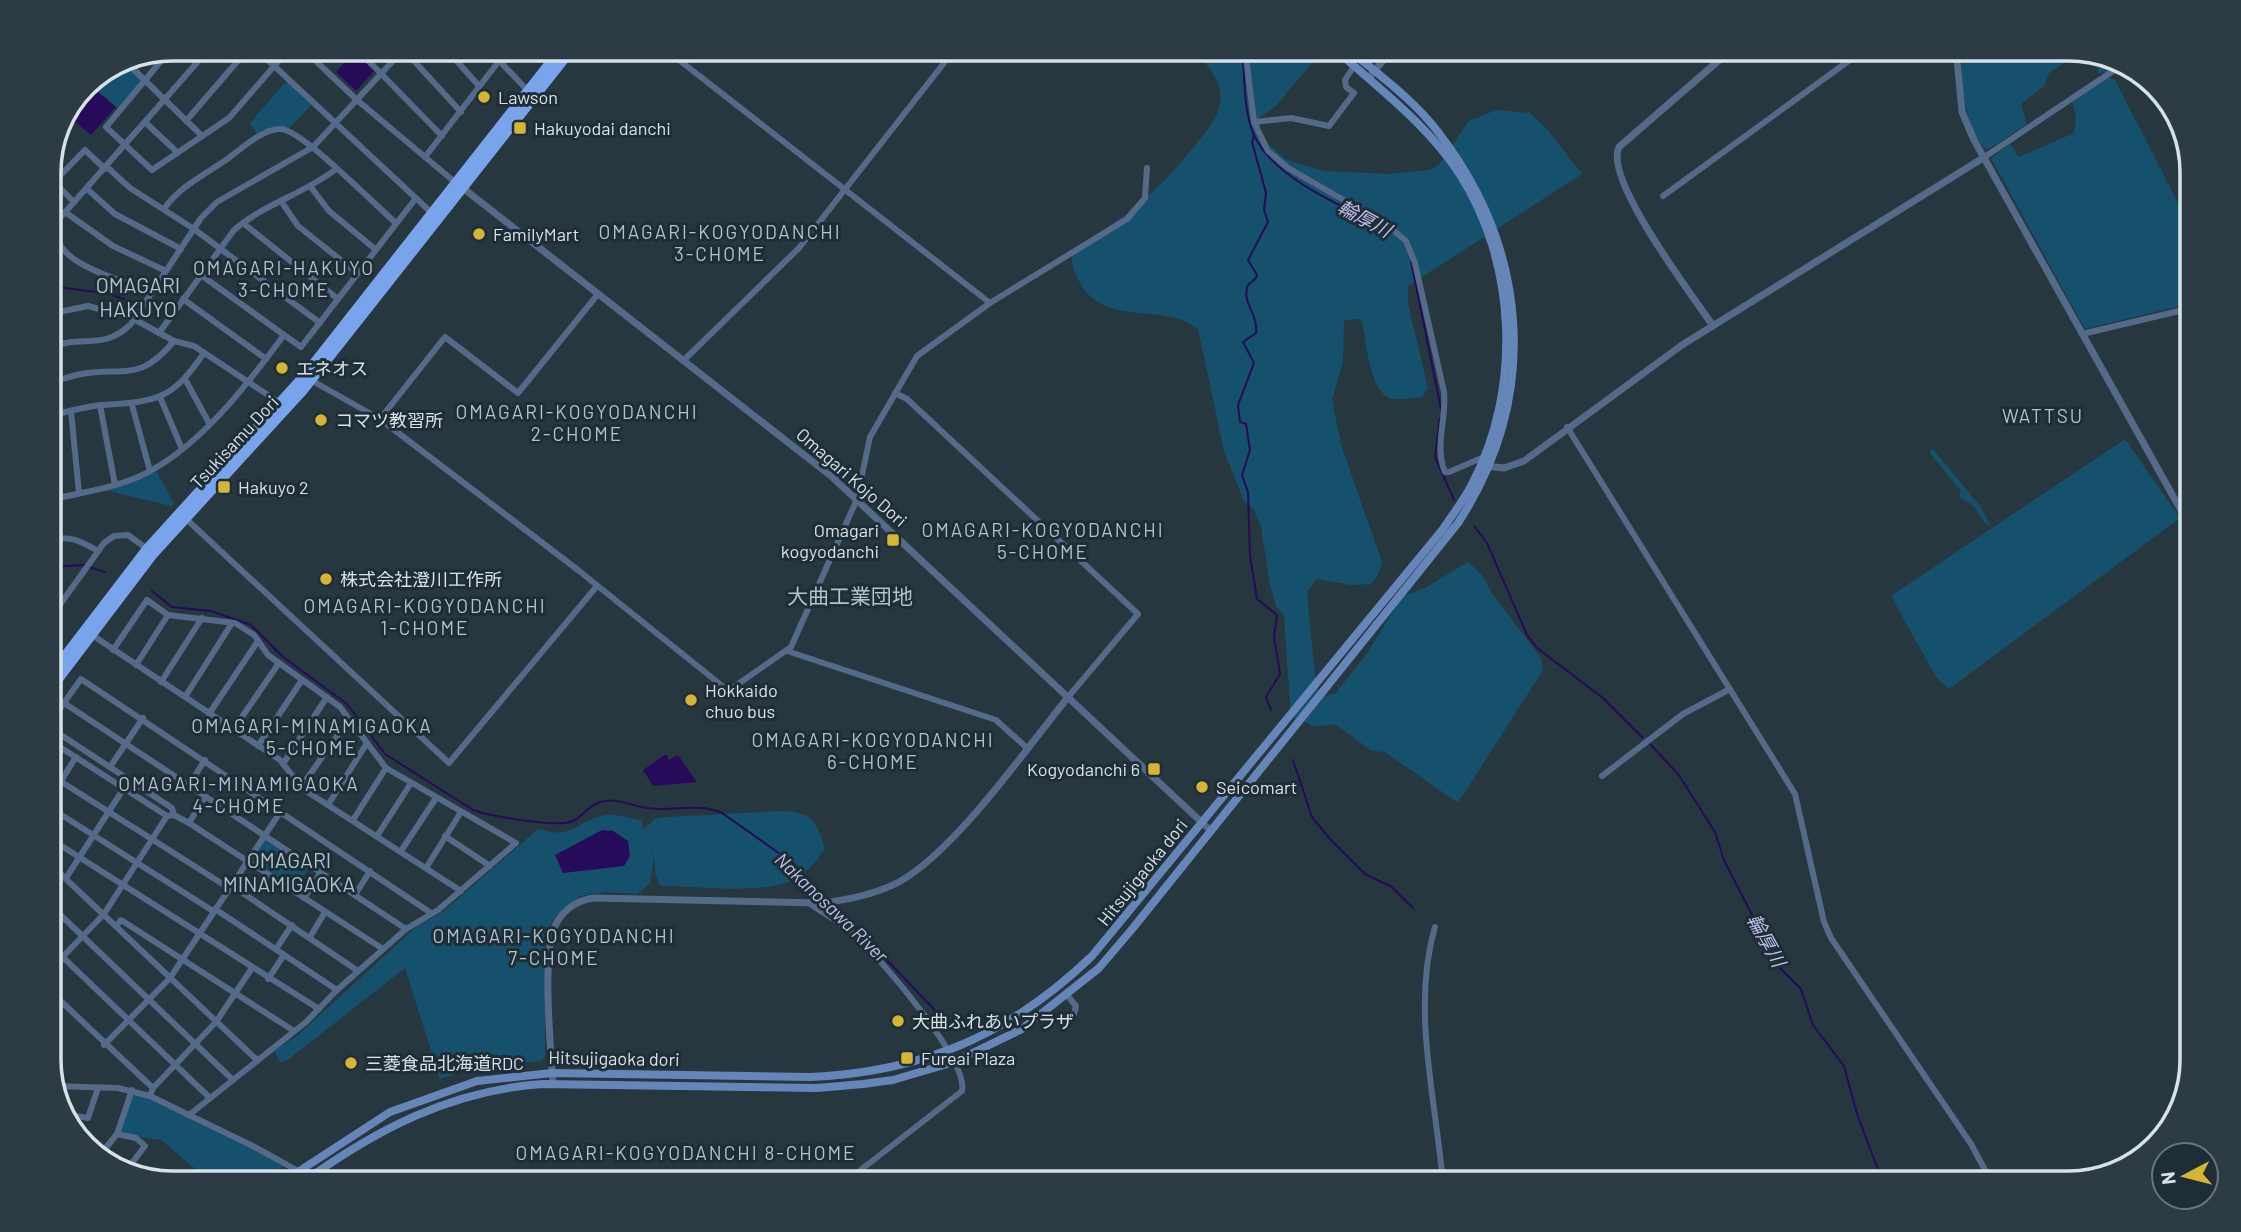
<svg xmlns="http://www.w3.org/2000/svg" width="2241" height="1232" font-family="Barlow,'Noto Sans JP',sans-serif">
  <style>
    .green { fill: #15516d }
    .water { fill: #250b5a }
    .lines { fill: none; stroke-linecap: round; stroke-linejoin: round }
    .stream { stroke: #250b5a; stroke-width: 2 }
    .minor { stroke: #556989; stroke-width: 6 }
    .tertiary { stroke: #556989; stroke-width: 7 }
    .secondary { stroke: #6685b8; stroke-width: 8 }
    .trunk { stroke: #79a4ec; stroke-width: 10 }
    .poi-dot { fill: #d6b534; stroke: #1e2d36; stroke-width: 2.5 }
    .labels { text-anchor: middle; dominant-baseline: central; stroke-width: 6; stroke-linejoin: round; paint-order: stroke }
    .poi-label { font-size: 18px; fill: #d8e1e7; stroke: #1e2d36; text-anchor: start }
    .street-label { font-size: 18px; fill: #d8e1e7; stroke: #1e2d36 }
    .water-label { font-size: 19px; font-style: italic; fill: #c3bfec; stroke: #1e2d36 }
    .neighbourhood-label { font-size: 19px; letter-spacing: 2px; fill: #afc2cd; stroke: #1e2d36 }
    .quarter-label { font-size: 21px; fill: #afc2cd; stroke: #1e2d36 }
    .rim { fill: none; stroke: #d8e1e7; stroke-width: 3.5 }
  </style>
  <rect width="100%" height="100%" fill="#273740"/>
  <g class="green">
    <path d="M 1190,49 L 1332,49 L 1311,64 L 1276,106 L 1259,118 L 1262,138 L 1286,160 L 1325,171 L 1388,174 L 1428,170 L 1438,166 L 1469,121 L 1496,110 L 1530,113 L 1546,128 L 1582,174 L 1408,286 L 1408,304 L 1428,388 L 1422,397 C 1413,398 1403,400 1394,399 C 1368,395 1367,339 1361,319 L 1344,320 L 1343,363 L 1332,399 L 1341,445 L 1382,562 L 1378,575 L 1371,584 L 1351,585 L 1316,579 L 1307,593 L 1316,685 L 1324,696 L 1335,694 L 1368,652 L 1402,597 L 1425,588 L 1468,562 L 1482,575 L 1493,595 L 1541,658 L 1543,670 L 1458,803 L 1385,752 L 1372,751 L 1335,724 L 1315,727 L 1291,716 L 1284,616 L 1276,606 L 1270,584 L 1261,527 L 1254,510 L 1244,501 L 1224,451 L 1198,329 C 1162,300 1102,330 1078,279 C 1072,268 1070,259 1074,248 C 1124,220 1161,189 1196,144 C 1205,133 1218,118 1220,103 C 1224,82 1205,60 1190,49 Z"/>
    <path d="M 1961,49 L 2069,49 L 2081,52 L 2049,73 L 2044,86 L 2021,104 L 2027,124 L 1987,150 C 1962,127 1962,81 1961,49 Z"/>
    <polygon points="2097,56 2123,62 2108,72 2098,73"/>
    <polygon points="123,60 144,81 120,110 97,91"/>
    <polygon points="2108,77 2115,80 2192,230 2192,303 2085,329 1991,158 2010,144 2019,157 2074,133 2076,117 2072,101"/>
    <polygon points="288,79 313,103 287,131 281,129 259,137 250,123"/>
    <polygon points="2125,439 2180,518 1949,689 1936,677 1891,596"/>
    <polygon points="1932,448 1980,506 1991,526 1984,522 1974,506 1960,497 1960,490 1930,453"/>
    <polygon points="156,470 174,504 171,506 105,490"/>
    <path d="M 781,811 C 811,812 817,820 825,849 C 816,861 807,873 793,880 C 761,895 696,886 660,886 C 652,872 658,860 650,847 L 654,857 L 650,883 L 637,894 L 606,892 L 580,896 L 555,917 L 545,935 L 545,1057 L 540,1061 L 470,1069 L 440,1079 L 405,968 L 289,1059 L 281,1063 L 274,1051 L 298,1035 L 416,927 L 444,911 L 538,829 C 571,838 569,828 597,817 C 612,812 627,817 642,821 L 645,836 L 644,829 L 655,819 L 667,817 Z"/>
    <polygon points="264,836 310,866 293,892 247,861"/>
    <polygon points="132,1090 286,1164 260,1183 212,1183 161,1140 117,1134"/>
  </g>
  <g class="water">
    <polygon points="354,52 374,71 356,91 336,72"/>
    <polygon points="97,91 116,107 91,135 73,120"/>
    <polygon points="666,754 669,760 678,755 697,782 653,786 643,770"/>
    <polygon points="602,830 613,831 628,841 630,856 624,866 563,873 555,855"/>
  </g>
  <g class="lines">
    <g class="stream">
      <path d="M 1242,49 C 1245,75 1243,111 1254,135 C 1273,178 1345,208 1385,227"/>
      <polyline points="2101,57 2105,64"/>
      <path d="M 1254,135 L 1252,142 L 1266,193 L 1264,210 L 1268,222 L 1248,260 L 1257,275 C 1255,283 1249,280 1247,288 C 1243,304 1258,314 1256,333 L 1243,342 L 1254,363 L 1238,405 L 1240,422 L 1246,424 L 1250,450 L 1242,475 L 1248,492 L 1250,556 L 1257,599 L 1277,615 L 1274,637 L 1280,674 L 1266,697 L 1271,710"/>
      <polyline points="1411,261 1441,409"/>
      <polyline points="49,286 105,293 124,299"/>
      <polyline points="1440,418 1435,457 1454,500"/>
      <polyline points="1474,526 1487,543 1527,635 1537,648 1603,698 1643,738"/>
      <polyline points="49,567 84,565"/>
      <polyline points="89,567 105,572"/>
      <path d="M 152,591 L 172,607 L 211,611 L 251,625 L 283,657 L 347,704 L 385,754 L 473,810 C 489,816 559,828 573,821 C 583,816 589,805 600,802 C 616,797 631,806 647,808 C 673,812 697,802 722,813 L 793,863 L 827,899"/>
      <polyline points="1650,744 1678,774 1715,832 1724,860 1778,966 1801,989 1813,1025 1844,1066 1857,1114 1883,1183"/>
      <polyline points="1293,760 1312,817 1329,838 1365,874 1392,887 1413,908"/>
      <polyline points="834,905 954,1030"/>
    </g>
    <g class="minor">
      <polyline points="171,49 106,127 152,170 229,118 289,49"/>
      <polyline points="256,49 435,216"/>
      <polyline points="303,49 357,100 456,183"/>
      <polyline points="357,49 442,136"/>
      <polyline points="403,49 461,112"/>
      <polyline points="446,49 479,86"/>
      <polyline points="488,49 530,93"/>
      <polyline points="665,49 990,303"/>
      <path d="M 1245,49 L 1254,122 L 1268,151 L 1288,168 L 1387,225 L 1406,241 L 1415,263 L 1444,392 C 1447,418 1434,446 1445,472 L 1449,472 L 1484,457"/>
      <polyline points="126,58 124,60 202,136"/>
      <polyline points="186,121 248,49"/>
      <polyline points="1254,122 1291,118 1329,126 1354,93 1346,87 1345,80 1354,66"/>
      <polyline points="146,123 178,153"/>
      <polyline points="425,157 499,61"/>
      <polyline points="1983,158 2125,63"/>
      <polyline points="107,167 130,188 194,229 320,323"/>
      <polyline points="310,186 329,211 375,249"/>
      <polyline points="87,189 115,214 181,249"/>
      <polyline points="1663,196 1865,49"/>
      <polyline points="281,201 298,226 357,273"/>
      <polyline points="74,202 54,182 85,150 105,169"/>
      <polyline points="49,204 63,214"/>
      <path d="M 164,209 C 178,188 205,174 226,160 C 240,150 263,128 281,129 C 302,130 376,206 396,223"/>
      <polyline points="65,212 113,246 166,271"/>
      <polyline points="243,223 338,299"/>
      <polyline points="201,275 284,335"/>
      <path d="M 152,292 C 122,279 38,262 60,218 L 209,49"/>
      <polyline points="183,299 266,359"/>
      <polyline points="49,314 88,306 130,317 174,341 194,346 280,403"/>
      <path d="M 159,333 L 234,230 C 264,204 304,194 336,169"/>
      <polyline points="2082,334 2192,308"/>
      <path d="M 49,349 C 81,332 101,353 131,324 L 201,218 L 217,202 L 313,147 L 404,49"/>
      <polyline points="683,361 799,248 955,49"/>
      <polyline points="185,379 209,423"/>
      <polyline points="309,379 380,419 578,570 726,689 731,689 791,647 857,499 870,437 917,356 990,303 1127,219 1145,198 1147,168"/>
      <path d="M 49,383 C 60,380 71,376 81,374 C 126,367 140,382 174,341"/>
      <polyline points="895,393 907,399 1138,614 1069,696"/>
      <polyline points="160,397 182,449"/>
      <polyline points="100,405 115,485"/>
      <polyline points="132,405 150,471"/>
      <polyline points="71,411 79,493"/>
      <path d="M 49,416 C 67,412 85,406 103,405 C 157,401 171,401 204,353"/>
      <polyline points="380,419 445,337 518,393 598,294"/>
      <polyline points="1567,427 1795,794 1824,922 1831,938 1971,1144 1992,1183"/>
      <path d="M 49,500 C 79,493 110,489 138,477 C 197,451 247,385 284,335 L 301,347 L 416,198"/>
      <polyline points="183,516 449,763 597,586"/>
      <path d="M 49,540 C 70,535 80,541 98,551"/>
      <polyline points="49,620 104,543 114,536 128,535 150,551"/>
      <polyline points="89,633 280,760 303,789 461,891"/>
      <polyline points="113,650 147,600 168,615 235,623 254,635 268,655 340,707 386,768 516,843 438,910 406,929 337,990 306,1022 189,1115"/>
      <polyline points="787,651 996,720 1027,748"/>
      <polyline points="136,665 168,615"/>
      <polyline points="161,682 202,618"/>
      <polyline points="185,697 232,623"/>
      <polyline points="64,703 406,929"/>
      <polyline points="209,714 258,641"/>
      <polyline points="49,724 81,679 431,913"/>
      <polyline points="49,727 172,808 174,815"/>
      <polyline points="233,730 279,663"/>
      <polyline points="49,740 167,816 174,815 189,823 383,949"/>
      <polyline points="258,746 302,680"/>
      <polyline points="283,764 327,697"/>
      <polyline points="110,767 143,718"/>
      <polyline points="49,774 229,888"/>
      <polyline points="1602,776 1683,714 1730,689"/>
      <polyline points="189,785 205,760"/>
      <polyline points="301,787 349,719"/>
      <polyline points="49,800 76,757"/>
      <polyline points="328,805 367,743"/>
      <polyline points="49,807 213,911"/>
      <polyline points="353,820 386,768"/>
      <polyline points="189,823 205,797"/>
      <polyline points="377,836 411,783"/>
      <polyline points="445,836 490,866"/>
      <polyline points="49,838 319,1009"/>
      <polyline points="401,851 436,798"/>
      <polyline points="49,863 257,1060"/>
      <polyline points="426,868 461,812"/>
      <polyline points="66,878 124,788"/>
      <polyline points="231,885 358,971"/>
      <polyline points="355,895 370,871"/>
      <polyline points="304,898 320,874"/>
      <path d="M 809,903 C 824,914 843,924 857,937 C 881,959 969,1061 962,1091 L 844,1183"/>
      <polyline points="49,904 233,1080"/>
      <polyline points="215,909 337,990"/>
      <polyline points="116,926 121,920 294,1031"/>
      <path d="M 1435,927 C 1411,1008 1436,1100 1443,1183"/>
      <polyline points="310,937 325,912"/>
      <polyline points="49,944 210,1098"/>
      <polyline points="276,949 292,925"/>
      <polyline points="49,971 104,914 167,816"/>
      <polyline points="268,979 284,955"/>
      <polyline points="49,990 153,1088"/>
      <polyline points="1067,995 1076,1006 1074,1014"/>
      <polyline points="104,1045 170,978 281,811"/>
      <polyline points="55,1086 118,1088 150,1096 255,1147 320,1183"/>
      <polyline points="150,1096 153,1088 216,1022 252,968"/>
      <polyline points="63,1109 70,1115 88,1118 98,1088"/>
      <polyline points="117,1134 136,1138 145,1146 125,1172"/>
      <polyline points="100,1155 117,1134 132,1090"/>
    </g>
    <g class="tertiary">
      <polyline points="1956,49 1962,112 1974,140 2192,530"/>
      <polyline points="1371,75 1393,49"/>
      <polyline points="459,185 831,476 1211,831"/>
      <path d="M 1713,326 C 1693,296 1603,179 1619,147 L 1732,49"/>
      <polyline points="1485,466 1504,468 1524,461 1682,345 1983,158"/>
      <path d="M 553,1084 C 551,1051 541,949 556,924 C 564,909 578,900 594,898 L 821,903 C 848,900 874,895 899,882 C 956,850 1026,749 1069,696"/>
    </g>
    <g class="secondary">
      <path d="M 281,1183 L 390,1112 L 477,1081 L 552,1073 L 810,1077 C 923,1072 1010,1035 1092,956 L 1443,529 C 1453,514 1464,500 1472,484 C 1522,389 1517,263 1459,173 C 1426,123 1378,88 1335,49"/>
      <path d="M 302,1183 C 375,1130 451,1090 543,1084 L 817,1088 L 863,1084 L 893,1080 L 954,1062 L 1022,1029 L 1099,968 L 1133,928 L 1458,523 C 1541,396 1529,250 1438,132 C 1414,100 1379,75 1348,49"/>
    </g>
    <g class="trunk">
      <polyline points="49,677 147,549 304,376 561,49"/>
      <polyline points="49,691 153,554 304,389 572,49"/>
    </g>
  </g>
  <g class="poi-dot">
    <circle cx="484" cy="97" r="7"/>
    <rect x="513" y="121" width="14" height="14" rx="3.5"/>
    <circle cx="479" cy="234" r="7"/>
    <circle cx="282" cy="368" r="7"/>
    <circle cx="321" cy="420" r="7"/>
    <rect x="217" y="480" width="14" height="14" rx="3.5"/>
    <rect x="886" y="533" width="14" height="14" rx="3.5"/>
    <circle cx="326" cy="579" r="7"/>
    <circle cx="691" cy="700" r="7"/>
    <rect x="1147" y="762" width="14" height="14" rx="3.5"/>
    <circle cx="1202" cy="787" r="7"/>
    <circle cx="898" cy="1021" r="7"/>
    <rect x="900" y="1051" width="14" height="14" rx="3.5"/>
    <circle cx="351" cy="1063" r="7"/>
  </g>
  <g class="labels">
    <g class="poi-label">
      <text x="498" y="97">Lawson</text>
      <text x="534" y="128">Hakuyodai danchi</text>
      <text x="493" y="234">FamilyMart</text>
      <text x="296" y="368">エネオス</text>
      <text x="335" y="420">コマツ教習所</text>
      <text x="238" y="487">Hakuyo 2</text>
      <text x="879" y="530" text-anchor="end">Omagari<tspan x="879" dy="21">kogyodanchi</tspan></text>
      <text x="340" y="579">株式会社澄川工作所</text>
      <text x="705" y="690">Hokkaido<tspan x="705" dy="21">chuo bus</tspan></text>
      <text x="1140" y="769" text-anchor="end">Kogyodanchi 6</text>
      <text x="1216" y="787">Seicomart</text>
      <text x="912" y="1021">大曲ふれあいプラザ</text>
      <text x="921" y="1058">Fureai Plaza</text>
      <text x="365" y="1063">三菱食品北海道RDC</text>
    </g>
    <g class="street-label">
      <text transform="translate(234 442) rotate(-47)">Tsukisamu Dori</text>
      <text transform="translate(852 477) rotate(41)">Omagari Kojo Dori</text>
      <text transform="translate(1142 872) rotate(-51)">Hitsujigaoka dori</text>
      <text transform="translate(614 1058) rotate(1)">Hitsujigaoka dori</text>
    </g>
    <g class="water-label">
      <text transform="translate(1365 218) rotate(28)">輪厚川</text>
      <text transform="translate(832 907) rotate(44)">Nakanosawa River</text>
      <text transform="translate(1767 940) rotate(61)">輪厚川</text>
    </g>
    <g class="neighbourhood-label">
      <text x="720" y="231">OMAGARI-KOGYODANCHI<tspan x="720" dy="22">3-CHOME</tspan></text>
      <text x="284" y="267">OMAGARI-HAKUYO<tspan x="284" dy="22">3-CHOME</tspan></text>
      <text x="577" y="411">OMAGARI-KOGYODANCHI<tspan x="577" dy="22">2-CHOME</tspan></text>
      <text x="2043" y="415">WATTSU</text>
      <text x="1043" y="529">OMAGARI-KOGYODANCHI<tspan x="1043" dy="22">5-CHOME</tspan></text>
      <text x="425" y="605">OMAGARI-KOGYODANCHI<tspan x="425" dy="22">1-CHOME</tspan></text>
      <text x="312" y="725">OMAGARI-MINAMIGAOKA<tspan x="312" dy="22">5-CHOME</tspan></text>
      <text x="873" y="739">OMAGARI-KOGYODANCHI<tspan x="873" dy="22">6-CHOME</tspan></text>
      <text x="239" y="783">OMAGARI-MINAMIGAOKA<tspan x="239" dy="22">4-CHOME</tspan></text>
      <text x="554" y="935">OMAGARI-KOGYODANCHI<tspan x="554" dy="22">7-CHOME</tspan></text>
      <text x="686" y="1152">OMAGARI-KOGYODANCHI 8-CHOME</text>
    </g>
    <g class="quarter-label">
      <text x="138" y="284">OMAGARI<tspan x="138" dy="24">HAKUYO</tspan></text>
      <text x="850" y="595">大曲工業団地</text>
      <text x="289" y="859">OMAGARI<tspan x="289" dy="24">MINAMIGAOKA</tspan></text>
    </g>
  </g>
  <path d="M0 0H2241V1232H0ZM172 61H2069A111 111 0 0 1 2180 172V1060A111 111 0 0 1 2069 1171H172A111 111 0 0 1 61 1060V172A111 111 0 0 1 172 61Z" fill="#2d3b44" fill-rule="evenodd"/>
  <path class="rim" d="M172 61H2069A111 111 0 0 1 2180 172V1060A111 111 0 0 1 2069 1171H172A111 111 0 0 1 61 1060V172A111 111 0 0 1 172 61Z"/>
  <g transform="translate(2185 1176) rotate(263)"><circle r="33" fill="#1e2d36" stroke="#68757d" stroke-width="2"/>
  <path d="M0-5L12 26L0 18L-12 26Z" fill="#d6b534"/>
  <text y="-10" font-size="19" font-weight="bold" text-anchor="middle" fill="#d8e1e7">N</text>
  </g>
</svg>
